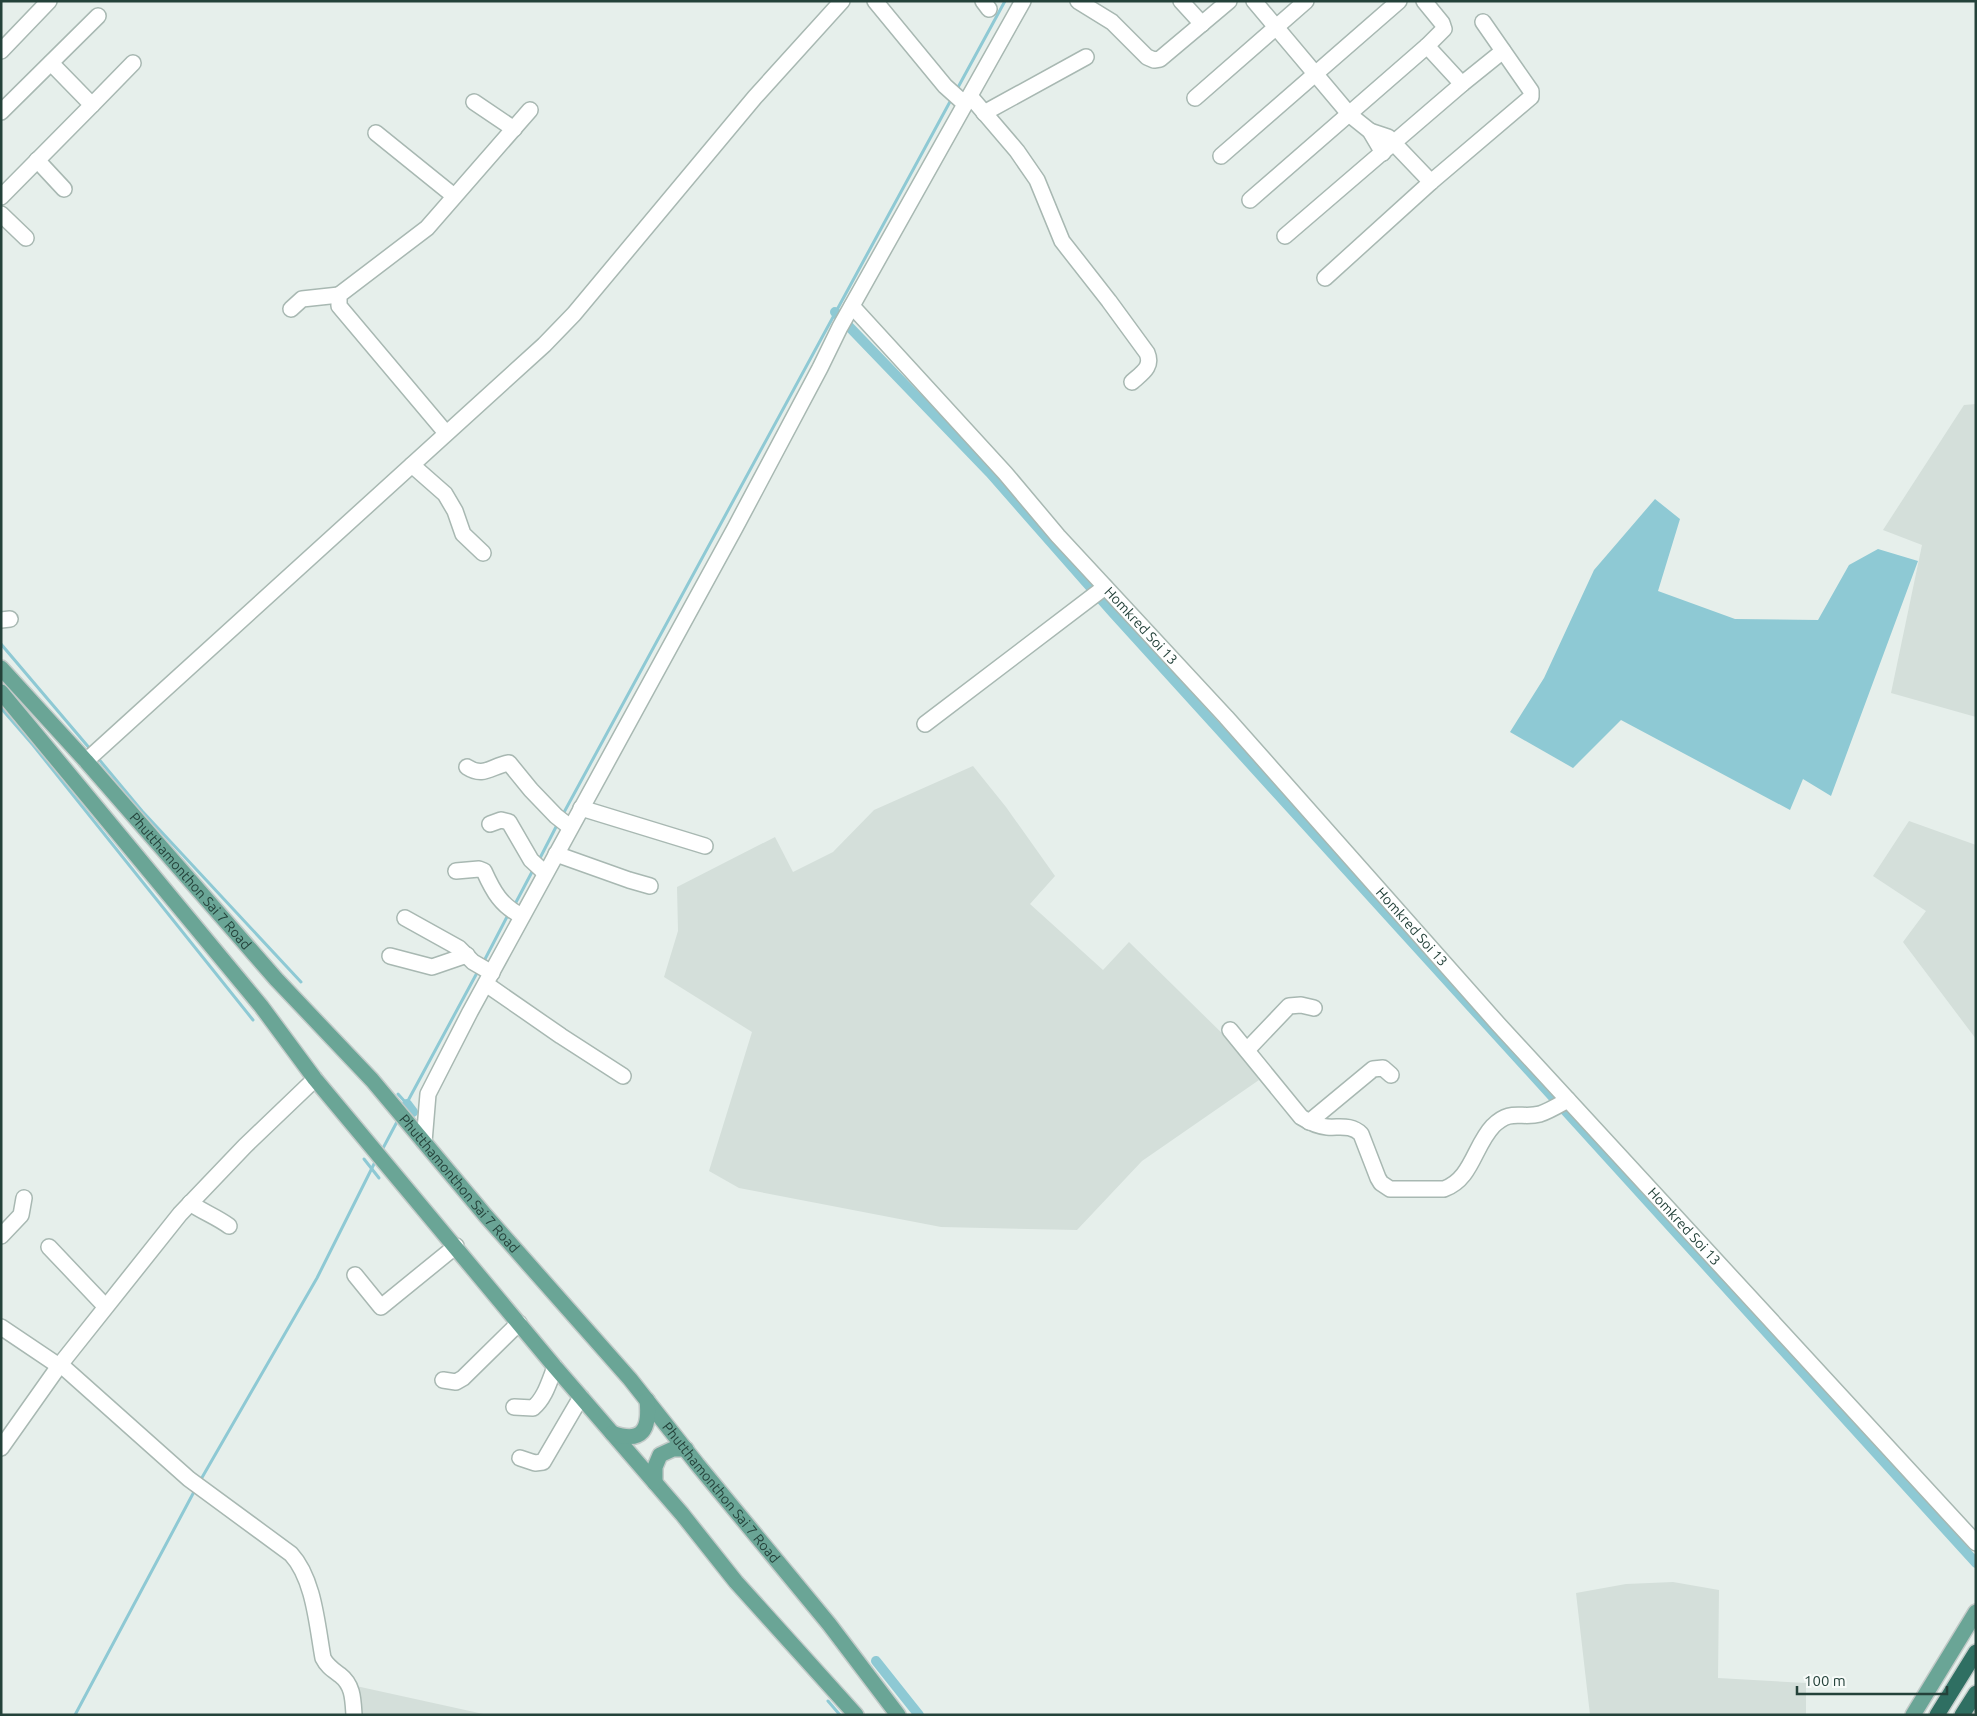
<svg xmlns="http://www.w3.org/2000/svg" width="1977" height="1716" font-family="Ubuntu,sans-serif">
  <style>
    .built { fill: #d4dfda }
    .water { fill: #8ec9d4 }
    .lines { fill: none; stroke-linecap: round; stroke-linejoin: round }
    .stream { stroke: #8ec9d4; stroke-width: 3 }
    .canal { stroke: #8ec9d4; stroke-width: 10 }
    .minor-casing { stroke: #a8b8b2; stroke-width: 18 }
    .major-casing { stroke: #c2cac8; stroke-width: 18 }
    .highway-casing { stroke: #c2cac8; stroke-width: 18 }
    .minor { stroke: #fff; stroke-width: 15 }
    .major { stroke: #6aa596; stroke-width: 15 }
    .highway { stroke: #2f6f62; stroke-width: 15 }
    .labels { text-anchor: middle; dominant-baseline: central; stroke-width: 4; stroke-linejoin: round; paint-order: stroke }
    .street-label { font-size: 14px; fill: #24423a; stroke: #f7fbf9 }
  </style>
  <rect width="100%" height="100%" fill="#e6efeb"/>
  <g class="built">
    <polygon points="1976,404 1976,717 1891,693 1922,545 1883,530 1964,405"/>
    <polygon points="973,766 1006,807 1055,876 1030,904 1103,970 1129,942 1232,1043 1259,1080 1142,1161 1077,1230 941,1227 739,1188 709,1171 752,1032 664,977 678,931 677,887 775,837 793,872 833,852 874,810"/>
    <polygon points="1909,821 1976,845 1976,1039 1903,942 1926,911 1873,876"/>
    <polygon points="1673,1582 1719,1590 1718,1678 1806,1683 1806,1715 1590,1715 1576,1593 1626,1584"/>
    <polygon points="356,1686 488,1715 357,1715"/>
  </g>
  <polygon class="water" points="1655,499 1680,519 1658,591 1735,619 1818,620 1849,565 1878,549 1918,561 1831,796 1803,779 1790,810 1621,720 1573,768 1510,732 1544,678 1594,570"/>
  <g class="lines">
    <g class="stream">
      <polyline points="956,91 1005,1"/>
      <polyline points="1,644 91,750"/>
      <polyline points="1,708 33,745 253,1020"/>
      <polyline points="97,757 142,811 301,982"/>
      <polyline points="562,816 952,98"/>
      <polyline points="539,860 558,823"/>
      <polyline points="514,906 533,870"/>
      <polyline points="483,963 509,913"/>
      <polyline points="398,1094 407,1104"/>
      <polyline points="403,1110 478,971"/>
      <polyline points="381,1152 399,1118"/>
      <polyline points="364,1159 379,1178"/>
      <polyline points="200,1481 317,1278 376,1160"/>
      <polyline points="828,1701 840,1715"/>
      <polyline points="75,1715 196,1488"/>
    </g>
    <g class="canal">
      <polyline points="835,312 990,473 1113,613 1976,1563"/>
      <polyline points="407,1104 413,1112"/>
      <polyline points="876,1661 919,1715"/>
    </g>
    <defs>
      <g id="minor">
        <polyline points="875,1 945,86 965,104"/>
        <polyline points="983,1 989,9"/>
        <polyline points="1078,1 1112,22 1147,57 1154,60 1160,59 1229,1"/>
        <polyline points="1181,1 1202,24"/>
        <polyline points="1254,1 1350,115 1370,131 1383,153"/>
        <polyline points="1424,1 1442,23 1444,29 1427,46 1462,84"/>
        <polyline points="1,51 49,1"/>
        <path d="M 970,96 L 1017,151 L 1037,180 L 1062,241 L 1109,301 L 1147,353 C 1153,367 1142,373 1132,382"/>
        <polyline points="1195,98 1306,1"/>
        <polyline points="474,102 514,129"/>
        <polyline points="92,105 133,63"/>
        <polyline points="1,112 98,16"/>
        <polyline points="984,113 1086,57"/>
        <polyline points="1370,131 1388,137 1431,182"/>
        <polyline points="376,133 454,196"/>
        <polyline points="1221,156 1399,1"/>
        <polyline points="37,160 64,189"/>
        <polyline points="1,197 92,105 51,63"/>
        <polyline points="1250,200 1427,46"/>
        <polyline points="1,214 26,238"/>
        <polyline points="1285,236 1462,84 1503,51"/>
        <polyline points="1325,278 1431,182 1531,97 1531,91 1483,22"/>
        <path id="s1" d="M 852,306 L 1005,473 L 1058,536 L 1226,717 L 1499,1025 L 1976,1543"/>
        <polyline points="291,309 302,299 339,295"/>
        <polyline points="446,433 339,306 339,295 427,228 530,110"/>
        <polyline points="412,465 445,494 455,511 463,534 483,553"/>
        <polyline points="1,620 10,619"/>
        <polyline points="925,724 1105,587"/>
        <polyline points="86,761 544,345 574,314 755,97 842,1"/>
        <path d="M 467,767 C 484,778 491,766 509,763 L 531,790 L 556,816 L 570,827"/>
        <polyline points="581,808 705,846"/>
        <polyline points="490,824 501,820 509,822 531,860 545,873"/>
        <polyline points="556,854 629,880 650,886"/>
        <path d="M 456,871 L 479,869 L 484,871 C 493,891 501,906 522,916"/>
        <polyline points="405,918 459,948 473,962 492,973"/>
        <polyline points="390,956 432,967 467,955"/>
        <polyline points="486,984 561,1036 623,1076"/>
        <path d="M 1230,1030 L 1301,1117 C 1309,1122 1317,1126 1327,1127 C 1339,1128 1351,1124 1361,1134 L 1378,1178 L 1381,1183 L 1390,1189 L 1444,1189 C 1472,1179 1474,1146 1493,1126 C 1511,1108 1521,1119 1540,1114 C 1549,1111 1559,1105 1568,1100"/>
        <polyline points="1247,1050 1289,1006 1301,1005 1314,1008"/>
        <polyline points="1309,1122 1373,1069 1383,1068 1391,1075"/>
        <polyline points="424,1142 428,1094 470,1012 735,528 820,368 840,327 1023,1"/>
        <path d="M 190,1203 C 203,1212 217,1217 229,1226"/>
        <polyline points="1,1236 21,1215 24,1198"/>
        <polyline points="49,1247 105,1306"/>
        <polyline points="355,1275 381,1307 456,1246"/>
        <polyline points="1,1327 59,1366"/>
        <path d="M 60,1364 L 189,1479 L 291,1554 C 314,1579 317,1625 323,1658 C 327,1666 332,1669 340,1675 C 353,1685 353,1699 354,1715"/>
        <polyline points="443,1380 456,1382 463,1378 519,1323"/>
        <path d="M 514,1407 L 533,1408 C 545,1398 549,1382 555,1367"/>
        <polyline points="1,1448 59,1366 180,1214 245,1146 315,1079"/>
        <polyline points="520,1458 535,1463 543,1462 581,1397"/>
      </g>
      <g id="major">
        <path id="s2" d="M 1,668 L 86,761 L 276,979 L 372,1080 L 485,1215 L 630,1379 L 697,1464 L 829,1624 L 898,1715"/>
        <polyline points="1,692 261,1006 315,1079 555,1367 682,1514 736,1582 856,1715"/>
        <path d="M 612,1433 C 643,1444 650,1429 647,1400"/>
        <polyline points="655,1483 655,1467 660,1455 673,1449 686,1449"/>
        <polyline points="1913,1715 1976,1612"/>
      </g>
      <g id="highway">
        <polyline points="1937,1715 1976,1652"/>
        <polyline points="1962,1715 1976,1693"/>
      </g>
    </defs>
    <use href="#minor" class="minor-casing"/>
    <use href="#major" class="major-casing"/>
    <use href="#highway" class="highway-casing"/>
    <use href="#minor" class="minor"/>
    <use href="#major" class="major"/>
    <use href="#highway" class="highway"/>
  </g>
  <g class="labels">
    <g class="street-label">
      <text stroke="none"><textPath href="#s1" startOffset="431">Homkred Soi 13</textPath></text>
      <text stroke="none"><textPath href="#s2" startOffset="285">Phutthamonthon Sai 7 Road</textPath></text>
      <text stroke="none"><textPath href="#s1" startOffset="836">Homkred Soi 13</textPath></text>
      <text stroke="none"><textPath href="#s2" startOffset="690">Phutthamonthon Sai 7 Road</textPath></text>
      <text stroke="none"><textPath href="#s1" startOffset="1241">Homkred Soi 13</textPath></text>
      <text stroke="none"><textPath href="#s2" startOffset="1095">Phutthamonthon Sai 7 Road</textPath></text>
    </g>
  </g>
  <rect width="1977" height="1716" fill="none" stroke="#24423a" stroke-width="5"/>
  <path d="M1797 1686v8h150v-8" fill="none" stroke="#24423a" stroke-width="2.5"/>
  <text x="1804" y="1686" font-size="15" fill="#24423a" stroke="#f7fbf9" stroke-width="4" paint-order="stroke">100 m</text>
</svg>
